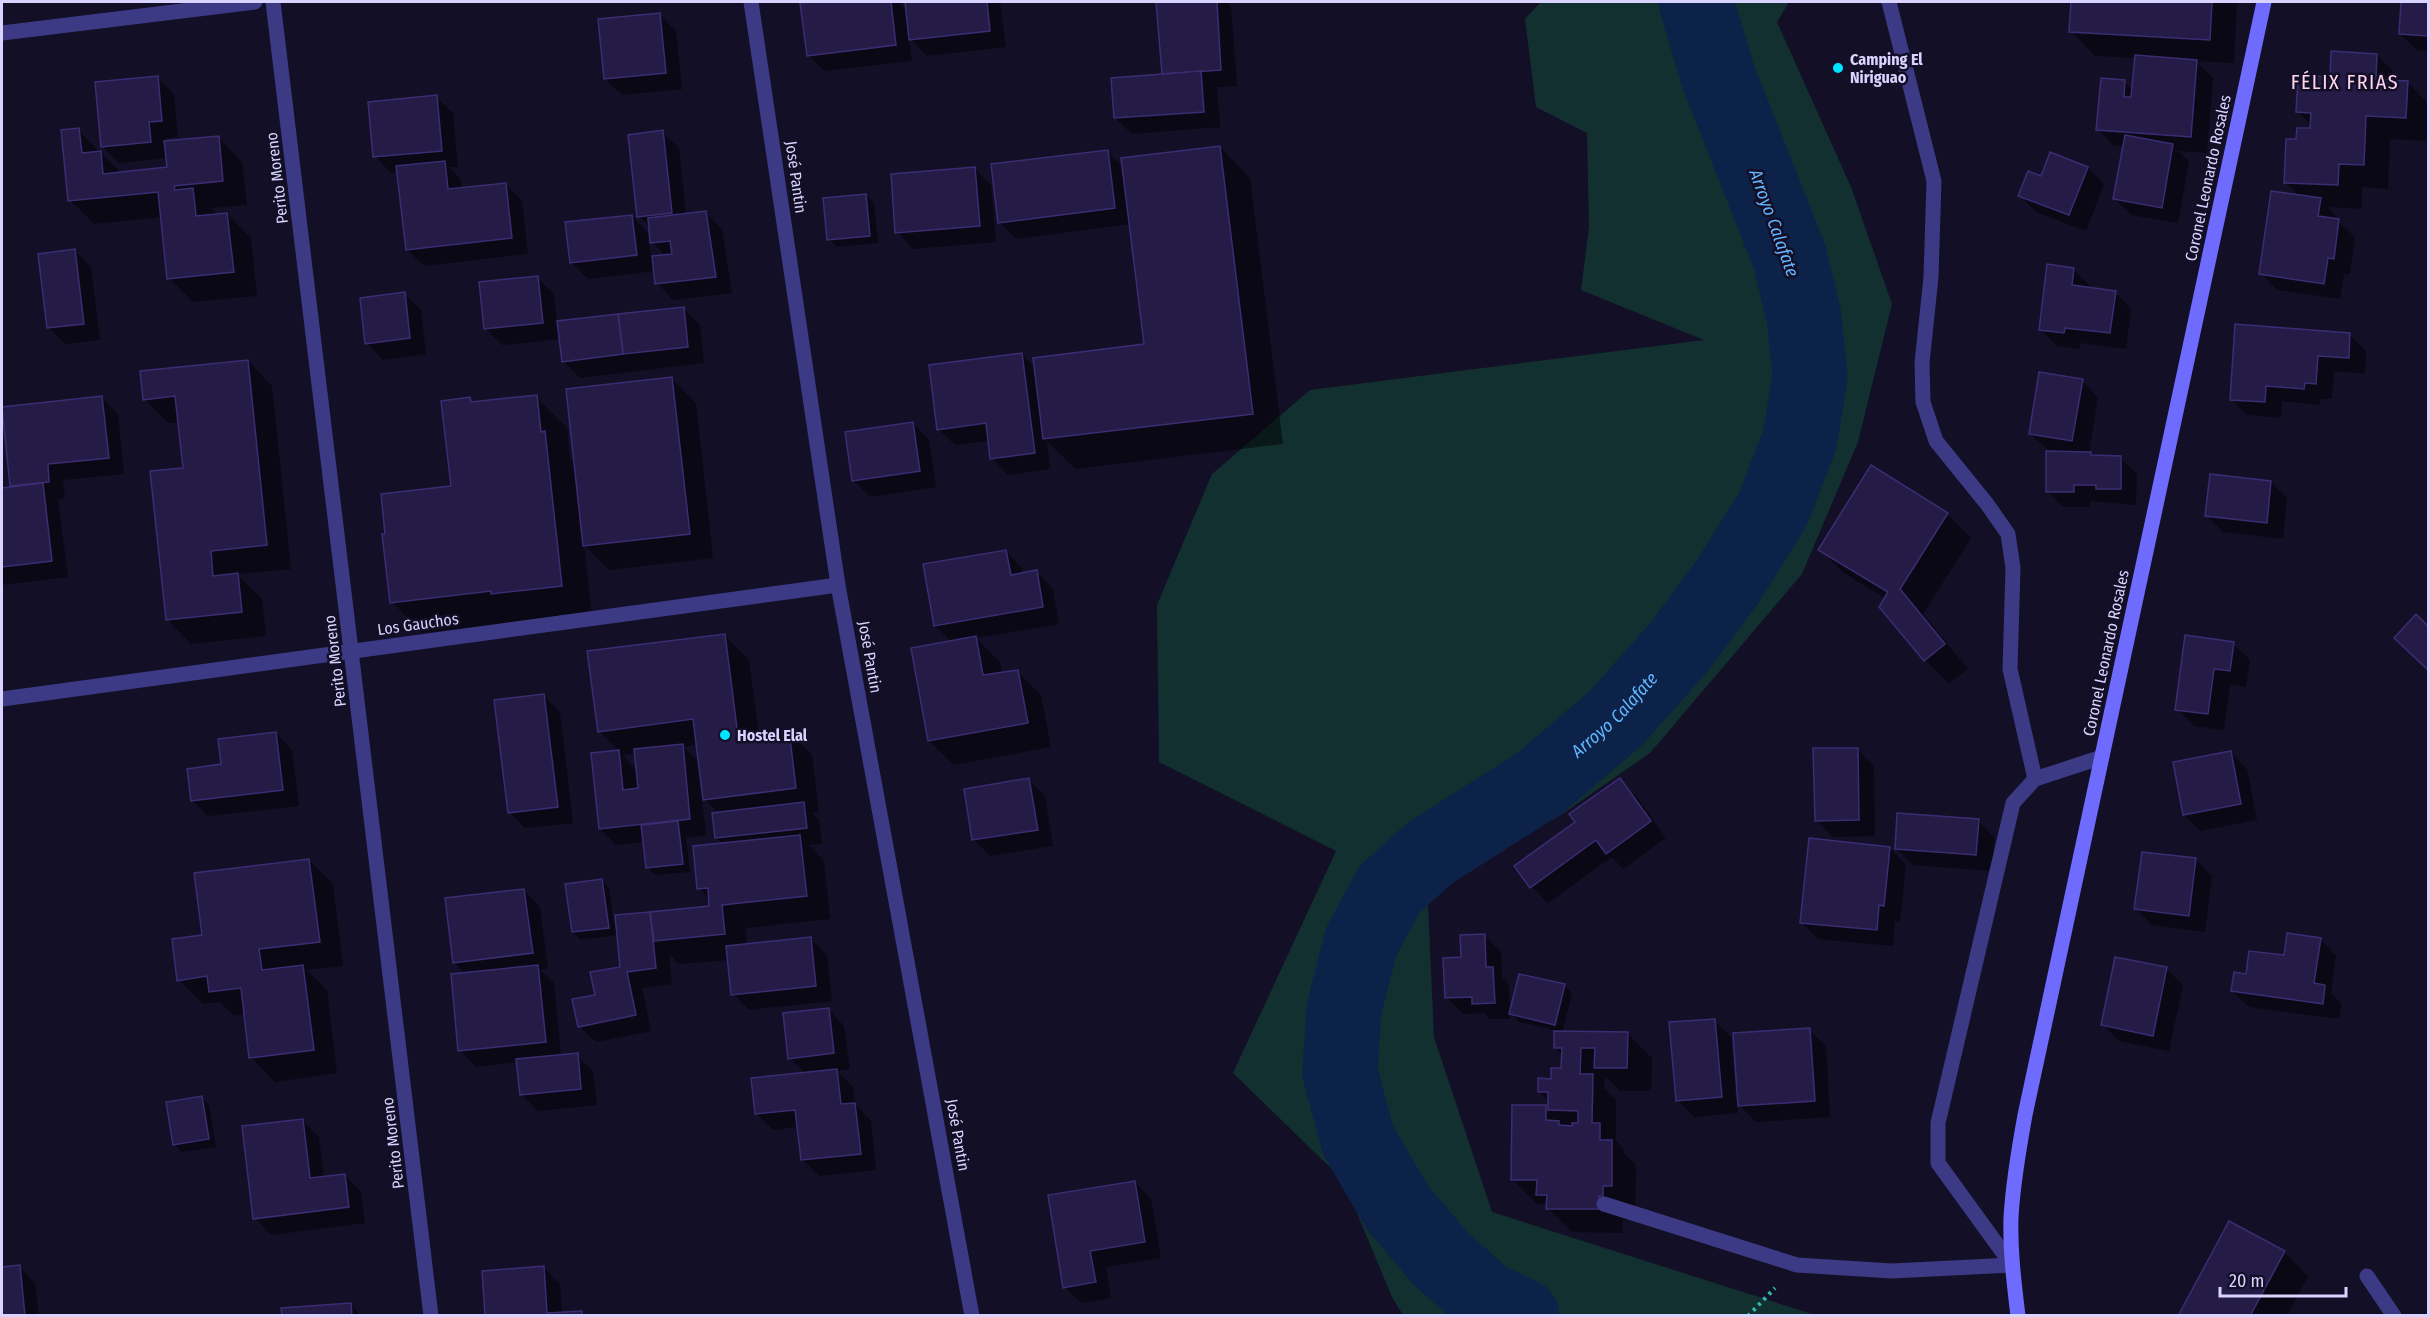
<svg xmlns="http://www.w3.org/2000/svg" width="2430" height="1317" font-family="'Fira Sans Condensed',sans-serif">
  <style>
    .green { fill: #12302f }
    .shadow { fill: #0007; fill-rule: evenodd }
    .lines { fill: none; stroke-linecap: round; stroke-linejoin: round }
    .river { stroke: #0c2248; stroke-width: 75 }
    .building { fill: #241b47; stroke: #3b2d73; stroke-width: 1.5 }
    .path { stroke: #2fb8b0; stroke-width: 4; stroke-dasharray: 3 4.5; stroke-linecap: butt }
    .lane { stroke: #3d3a85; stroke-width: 15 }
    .street { stroke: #3d3a85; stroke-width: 15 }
    .secondary { stroke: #6f6bff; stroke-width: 15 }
    .poi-dot { fill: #00e5ff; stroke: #130f26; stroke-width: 2 }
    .labels { text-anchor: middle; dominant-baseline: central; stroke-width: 5; stroke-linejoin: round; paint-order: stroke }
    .poi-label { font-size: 16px; font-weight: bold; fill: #d9d4ff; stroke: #130f26; text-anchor: start }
    .street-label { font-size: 16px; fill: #d9d4ff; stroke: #130f26 }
    .water-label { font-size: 18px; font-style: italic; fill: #62b6ff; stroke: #130f26 }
    .quarter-label { font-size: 20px; letter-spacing: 1.5px; fill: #ffd6f0; stroke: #130f26 }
  </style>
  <rect width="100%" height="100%" fill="#130f26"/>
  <polygon class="green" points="1541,2 1789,2 1777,22 1851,187 1892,304 1858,442 1802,574 1650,753 1558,817 1427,882 1434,1037 1492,1212 1815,1315 1403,1315 1392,1297 1343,1180 1233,1073 1336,851 1159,762 1157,605 1212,474 1310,390 1704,340 1581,290 1589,227 1587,133 1536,107 1525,19"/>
  <g class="shadow">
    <polygon points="825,2 898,2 907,11 906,2 1000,2 1006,47 927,56 909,38 912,61 824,71 808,55 801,5"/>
    <polygon points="1158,2 1227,2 1231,6 1237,86 1217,87 1220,127 1132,134 1115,118 1163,76"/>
    <polygon points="2072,2 2237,3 2234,63 2196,61 2213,78 2207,153 2178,151 2189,161 2178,223 2131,215 2115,199 2124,146 2114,146 2098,129 2125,82 2133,90 2136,58 2095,56 2071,31"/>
    <polygon points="2403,2 2428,2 2428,51 2417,50 2400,34"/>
    <polygon points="660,15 676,31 682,89 622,95 605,79"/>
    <polygon points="2377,55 2401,79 2401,82 2407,82 2428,104 2428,141 2390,139 2388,189 2362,187 2362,209 2328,207 2336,216 2336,220 2355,237 2350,274 2344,274 2340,299 2277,290 2261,273 2300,197 2285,182 2298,141 2311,130 2312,126 2298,112 2331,78"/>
    <polygon points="157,78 174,94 178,137 165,138 165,142 218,137 242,162 247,205 212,208 217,215 227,214 251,238 257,296 193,302 169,278 162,217 94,224 70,200 78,130 121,173 169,168 168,158 119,163 102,146"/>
    <polygon points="436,97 453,113 458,167 449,167 460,179 462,189 506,184 522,201 528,254 424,266 407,250 398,172 391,173 375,156"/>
    <path d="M 662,132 L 679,148 L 686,215 L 705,213 L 722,229 L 732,293 L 673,300 L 657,283 L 655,271 L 588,279 L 571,262 L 632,216 L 651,236 L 650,227 L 639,216 ZM 649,239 L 666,256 L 651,258 Z"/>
    <polygon points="1220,147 1250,178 1283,444 1075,469 1047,441 1050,469 1008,475 992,458 989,441 955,445 938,429 1022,354 1036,369 1145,345 1131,224 1016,239 999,222 1107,151 1124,168"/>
    <polygon points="2088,168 2104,184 2086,231 2036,212 2020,196 2042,178"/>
    <polygon points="975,169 991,185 996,242 913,249 897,232"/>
    <polygon points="866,195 874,203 878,243 837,247 829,239"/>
    <polygon points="75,251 91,267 100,340 65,344 49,328"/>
    <polygon points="2073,269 2090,286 2089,289 2115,292 2131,309 2126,349 2081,343 2080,349 2057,346 2040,329"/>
    <polygon points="537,278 554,294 557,323 683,308 700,325 704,363 580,378 563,361 561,339 502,345 485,328"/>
    <polygon points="404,294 421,310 426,354 383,360 367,343"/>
    <polygon points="2350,335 2366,351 2365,374 2334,371 2332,399 2320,399 2320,405 2282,401 2281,418 2247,415 2231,399"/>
    <polygon points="248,361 272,386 291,569 237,574 262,599 266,636 191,644 167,619 185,469 180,422 168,423 144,399"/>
    <polygon points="672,379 696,403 713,558 609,570 584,545 592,616 521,621 422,633 392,602 452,487 470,399 474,404 536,397 567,428 570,458 576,464"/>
    <polygon points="2082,381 2098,397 2089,453 2094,457 2120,458 2137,474 2136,505 2090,501 2090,507 2063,507 2047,491 2048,450 2030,434"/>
    <polygon points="102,398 118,414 124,474 63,480 65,498 58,499 68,577 2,585 2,490 12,489 3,409"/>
    <polygon points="913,423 929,440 936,487 870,497 853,480"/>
    <polygon points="2271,482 2287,498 2283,539 2223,532 2207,516"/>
    <polygon points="1947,514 1971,538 1923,614 1968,669 1949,684 1925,660 1886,599 1844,573 1820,549"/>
    <polygon points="1006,551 1022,568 1023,575 1037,572 1053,589 1059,624 976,638 1000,662 1002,674 1017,671 1041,695 1051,747 954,765 929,741 952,642 935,626"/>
    <polygon points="2416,617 2428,628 2428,669 2404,646"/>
    <path d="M 725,636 L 749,660 L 759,735 L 788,731 L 812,755 L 819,812 L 812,813 L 819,820 L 822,844 L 809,845 L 824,861 L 830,919 L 746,928 L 747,945 L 811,939 L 827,955 L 832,1001 L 749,1010 L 733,994 L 729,960 L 679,964 L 669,954 L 672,984 L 642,988 L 651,1031 L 596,1042 L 579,1026 L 596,996 L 622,968 L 618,935 L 581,940 L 573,932 L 601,880 L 609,888 L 614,924 L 617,924 L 616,916 L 711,907 L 710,899 L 699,888 L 723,844 L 716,838 L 719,814 L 702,797 L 706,835 L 686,838 L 690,872 L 655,875 L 647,867 L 645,842 L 616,845 L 600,829 L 593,755 L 620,752 L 599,731 ZM 698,745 L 700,763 L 683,747 ZM 636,753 L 638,771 L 622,755 Z"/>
    <polygon points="2233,644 2250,660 2246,687 2230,684 2224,730 2194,726 2177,709"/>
    <polygon points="544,696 560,712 573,823 525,828 509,812"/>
    <polygon points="276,733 292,750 299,806 208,816 192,800 223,766"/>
    <polygon points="1857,749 1874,766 1875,836 1833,837 1816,820"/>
    <polygon points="2231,753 2247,769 2257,820 2200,831 2184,815"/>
    <polygon points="1029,780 1045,796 1053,846 990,856 974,840"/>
    <polygon points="1619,780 1636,796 1666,838 1623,869 1612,857 1548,903 1532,887 1577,823"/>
    <polygon points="1978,821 1994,837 1992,871 1913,865 1896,848"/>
    <polygon points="1890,848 1906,865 1900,922 1895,921 1893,946 1818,939 1801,922"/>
    <polygon points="2195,859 2212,876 2205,932 2152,925 2136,909"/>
    <polygon points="309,860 333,884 343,966 307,970 327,990 337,1073 275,1082 251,1057 246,1014 234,1016 220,1002 203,1004 179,980 203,936"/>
    <polygon points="524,890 540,907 548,969 540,970 554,983 561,1056 577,1055 593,1071 597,1105 538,1111 521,1094 518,1062 476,1067 460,1050 466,974 454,963"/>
    <polygon points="1484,935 1501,952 1502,977 1509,985 1510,1019 1490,1019 1484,1013 1463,1014 1446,997 1462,958"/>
    <polygon points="2320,939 2336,956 2331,993 2341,1003 2339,1019 2249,1007 2232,991 2247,975"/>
    <polygon points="2166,969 2183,985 2169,1051 2119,1041 2103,1025"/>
    <polygon points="1564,985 1572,993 1562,1033 1628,1034 1652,1058 1651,1091 1620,1091 1605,1076 1604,1088 1616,1100 1616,1141 1624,1149 1624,1153 1636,1165 1635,1210 1627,1210 1627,1220 1623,1220 1622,1233 1572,1232 1548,1208 1546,1204 1537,1204 1513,1180 1546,1107 1550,1111 1550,1102 1539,1092 1563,1069 1563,1056 1555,1048 1555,1030 1519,1022 1511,1013"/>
    <polygon points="828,1009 844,1026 850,1069 837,1071 853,1087 855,1104 871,1121 876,1170 819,1176 802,1159 799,1127 773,1130 756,1113 805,1073 790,1058"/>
    <polygon points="1714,1021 1731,1037 1736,1097 1739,1097 1809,1030 1826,1046 1830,1117 1756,1122 1737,1103 1738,1113 1694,1117 1678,1101"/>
    <polygon points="201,1097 209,1105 216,1147 182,1152 174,1144"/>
    <polygon points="302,1120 319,1137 324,1178 345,1175 361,1192 365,1223 271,1235 255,1218"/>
    <polygon points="1135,1182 1151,1199 1161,1258 1106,1267 1111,1298 1081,1303 1065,1287"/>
    <polygon points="2284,1252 2308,1276 2287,1316 2179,1316"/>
    <polygon points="19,1267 35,1283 39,1316 2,1316 2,1269"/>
    <polygon points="543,1267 560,1284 562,1314 582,1312 585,1316 486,1316"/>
    <polygon points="350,1304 361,1316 283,1316"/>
  </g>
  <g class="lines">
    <path class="river" id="s1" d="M 1522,1316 L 1486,1299 L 1441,1259 L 1397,1207 L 1358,1140 L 1340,1073 L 1344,1009 L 1361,942 L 1389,890 L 1430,853 L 1540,783 L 1616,718 L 1680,646 L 1728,581 L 1773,509 L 1800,439 L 1810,376 L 1804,317 L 1790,258 L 1718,76 L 1696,2"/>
  </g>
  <g class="building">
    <polygon points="814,2 891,2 896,45 807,56 800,3"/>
    <polygon points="905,2 987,2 990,31 909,40"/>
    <polygon points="1156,2 1217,2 1221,70 1162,74"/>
    <polygon points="2071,2 2212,2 2210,40 2069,32"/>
    <polygon points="2401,2 2428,2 2428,36 2399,34"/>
    <polygon points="660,13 666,73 604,79 598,19"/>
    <polygon points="2331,51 2377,54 2376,79 2408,81 2406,118 2366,116 2364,165 2339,164 2338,185 2284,183 2286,139 2296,139 2297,128 2310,128 2311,113 2296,112 2298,75 2330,77"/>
    <polygon points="2135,55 2197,60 2191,137 2096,130 2101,78 2125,80 2124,97 2131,97"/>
    <polygon points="1201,71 1204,112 1114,118 1111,78"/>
    <polygon points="158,76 162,121 149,122 151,142 101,147 95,82"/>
    <polygon points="437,95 442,151 373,157 368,102"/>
    <polygon points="79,128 82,153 101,151 103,174 167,167 164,141 219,136 223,181 174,186 175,190 193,188 196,216 227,213 234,272 167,279 158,192 68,201 61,130"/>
    <polygon points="663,130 672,213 637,217 628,135"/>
    <polygon points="2125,135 2173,144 2162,208 2113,199"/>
    <polygon points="1220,146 1253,414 1043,439 1033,358 1144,344 1121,158"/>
    <polygon points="1108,150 1115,208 998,223 991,164"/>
    <polygon points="2050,152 2088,167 2069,215 2018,196 2028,171 2041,176"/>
    <polygon points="445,161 448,189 506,183 512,238 406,250 396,166"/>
    <polygon points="975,167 980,226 895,233 891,174"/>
    <polygon points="2271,191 2321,198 2318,216 2339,219 2334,259 2328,258 2324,284 2259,274"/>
    <polygon points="866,194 870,236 827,240 823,198"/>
    <polygon points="706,211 716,277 655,284 652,256 672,254 670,241 650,243 648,218"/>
    <polygon points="632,215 637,255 570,263 565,222"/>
    <polygon points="75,249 84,324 47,328 38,254"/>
    <polygon points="2047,264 2074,268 2072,285 2116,291 2110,333 2065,328 2064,333 2039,330"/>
    <polygon points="538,276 543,323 484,329 479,282"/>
    <polygon points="405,292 410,338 365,344 360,298"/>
    <polygon points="684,307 688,347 623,354 618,314"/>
    <polygon points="618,314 623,354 562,362 557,321"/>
    <polygon points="2235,324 2350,333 2349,358 2318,356 2316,384 2305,383 2304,389 2266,386 2265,402 2230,400"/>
    <polygon points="1022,353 1035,453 990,459 986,423 937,430 929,365"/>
    <polygon points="248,360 267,545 211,551 213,576 238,573 242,612 166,620 150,471 183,468 175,396 143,400 140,371"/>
    <polygon points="2039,372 2083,379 2072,441 2029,434"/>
    <polygon points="672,377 690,534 583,546 566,389"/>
    <polygon points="537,395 541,432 545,431 562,586 491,594 491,591 390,603 382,534 385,534 381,494 451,486 441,401 470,397 471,402"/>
    <polygon points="102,396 109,458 48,464 49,482 10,486 2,407"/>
    <polygon points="913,422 920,471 852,481 845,432"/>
    <polygon points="2046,451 2091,452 2091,455 2121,456 2121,489 2096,489 2096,485 2074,485 2074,492 2046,492"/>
    <polygon points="1871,465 1948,513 1900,589 1945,644 1924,661 1879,607 1888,592 1818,550"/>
    <polygon points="2210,474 2271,481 2267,523 2205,516"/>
    <polygon points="43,483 52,561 2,567 2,488"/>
    <polygon points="1006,550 1011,575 1037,570 1043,607 934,626 923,564"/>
    <polygon points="2416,614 2428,626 2428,670 2394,638"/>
    <polygon points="725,634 738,736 789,730 796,788 703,800 693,719 598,732 587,651"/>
    <polygon points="2185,635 2234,642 2230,671 2214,669 2208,714 2175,710"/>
    <polygon points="976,636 983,675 1018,670 1028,723 928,741 911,648"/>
    <polygon points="544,694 558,807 508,813 494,700"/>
    <polygon points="276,732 283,790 191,801 187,769 221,764 218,739"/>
    <polygon points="683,744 690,819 599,829 591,753 619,750 623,790 638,788 634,749"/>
    <polygon points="1813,748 1858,748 1859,820 1815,821"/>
    <polygon points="2231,751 2241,804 2183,815 2173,762"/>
    <polygon points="1029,778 1038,830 972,840 964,789"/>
    <polygon points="1620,778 1651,821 1606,854 1596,840 1530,888 1514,866 1575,822 1569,814"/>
    <polygon points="804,802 807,828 715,838 712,813"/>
    <polygon points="1897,813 1979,819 1976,855 1895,849"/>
    <polygon points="678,821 683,864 646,868 641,825"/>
    <polygon points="800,835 807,896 722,905 725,934 654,941 650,912 709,906 708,888 697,889 693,846"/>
    <polygon points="1809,838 1890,847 1884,906 1879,905 1877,930 1800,923"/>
    <polygon points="2142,852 2196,858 2189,916 2134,909"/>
    <polygon points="309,859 320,942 259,949 262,970 303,965 314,1050 249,1058 241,988 209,992 207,976 177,981 172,939 202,935 194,873"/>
    <polygon points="602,879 609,928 572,932 565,884"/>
    <polygon points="524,889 533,953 453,963 445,898"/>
    <polygon points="650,912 656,968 627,972 636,1015 578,1027 572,999 595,995 590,972 620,967 615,915"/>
    <polygon points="2287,933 2321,938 2314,983 2325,985 2323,1004 2231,991 2234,972 2246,974 2249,951 2284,955"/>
    <polygon points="1485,934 1486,967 1493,967 1495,1003 1472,1004 1472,997 1445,998 1443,958 1461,957 1460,935"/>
    <polygon points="811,937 816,986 731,995 726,946"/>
    <polygon points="2115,957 2167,967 2153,1036 2101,1025"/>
    <polygon points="538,965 546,1042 458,1051 451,974"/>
    <polygon points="1519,974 1565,984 1555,1025 1509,1014"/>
    <polygon points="829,1008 834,1053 788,1059 783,1013"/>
    <polygon points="1715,1019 1722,1097 1676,1101 1669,1022"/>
    <polygon points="1810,1028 1815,1101 1738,1106 1733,1033"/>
    <polygon points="1554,1031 1628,1032 1627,1068 1594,1068 1595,1048 1581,1048 1580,1074 1593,1074 1592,1123 1600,1123 1600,1140 1612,1140 1612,1186 1603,1186 1603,1196 1599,1196 1599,1209 1546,1209 1547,1195 1536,1195 1537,1180 1511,1180 1512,1105 1546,1105 1546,1120 1559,1121 1559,1125 1572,1126 1572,1123 1578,1123 1578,1111 1548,1110 1548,1092 1538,1092 1538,1078 1551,1079 1551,1068 1561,1068 1562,1048 1554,1048"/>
    <polygon points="578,1053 581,1089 520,1095 516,1059"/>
    <polygon points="837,1069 841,1104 855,1103 861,1154 801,1160 795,1110 755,1114 751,1078"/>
    <polygon points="202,1096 209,1139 173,1145 166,1102"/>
    <polygon points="303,1119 310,1178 345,1174 349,1207 253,1219 242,1126"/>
    <polygon points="1135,1181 1145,1242 1090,1251 1096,1282 1063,1288 1048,1195"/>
    <polygon points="2229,1221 2285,1251 2250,1316 2178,1316"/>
    <polygon points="20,1265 25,1316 2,1316 2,1267"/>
    <polygon points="544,1266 547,1313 582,1311 582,1316 485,1316 482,1271"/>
    <polygon points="351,1303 352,1316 282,1316 281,1308"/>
  </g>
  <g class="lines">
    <polyline class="path" points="1748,1316 1775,1288"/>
    <g class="lane">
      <polyline points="1889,2 1934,181 1931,277 1922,363 1923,402 1936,441 1987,504 2008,534 2013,568 2010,669 2035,779"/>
      <polyline points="1604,1204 1797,1265 1892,1271 2012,1265"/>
      <polyline points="2012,1265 1938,1163 1938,1123 2013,803 2035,779 2102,757"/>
    </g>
    <g class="street">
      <polyline points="273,2 431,1316"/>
      <polyline points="751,2 838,585 972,1316"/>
      <polyline points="2,33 255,2"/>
      <polyline points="2,699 838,585"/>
      <polyline points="2367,1276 2394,1316"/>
    </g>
    <path class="secondary" d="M 2018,1316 C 2014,1283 2010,1250 2011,1217 C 2013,1183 2019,1148 2025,1115 L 2264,2"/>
  </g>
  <g class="poi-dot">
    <circle cx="1838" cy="68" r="6"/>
    <circle cx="725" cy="735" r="6"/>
  </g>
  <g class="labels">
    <g class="poi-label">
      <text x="1850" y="59">Camping El<tspan x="1850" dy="18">Niriguao</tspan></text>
      <text x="737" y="735">Hostel Elal</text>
    </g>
    <g class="street-label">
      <text transform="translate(796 177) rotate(82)">José Pantin</text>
      <text transform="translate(277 178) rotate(-97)">Perito Moreno</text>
      <text transform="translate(2208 178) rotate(-78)">Coronel Leonardo Rosales</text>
      <text transform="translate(418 624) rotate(-8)">Los Gauchos</text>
      <text transform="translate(2106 653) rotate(-78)">Coronel Leonardo Rosales</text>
      <text transform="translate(870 657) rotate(80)">José Pantin</text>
      <text transform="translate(335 661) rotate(-97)">Perito Moreno</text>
      <text transform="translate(958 1135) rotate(80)">José Pantin</text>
      <text transform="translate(393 1143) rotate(-97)">Perito Moreno</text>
    </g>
    <g class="water-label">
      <text transform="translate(1774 223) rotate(70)">Arroyo Calafate</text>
      <text stroke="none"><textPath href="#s1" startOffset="794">Arroyo Calafate</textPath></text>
    </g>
    <g class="quarter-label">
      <text x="2345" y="82">FÉLIX FRIAS</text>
    </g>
  </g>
  <rect width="2430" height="1317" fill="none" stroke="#d9d4ff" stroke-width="6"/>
  <path d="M2220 1287v9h126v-9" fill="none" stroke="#d9d4ff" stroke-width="3"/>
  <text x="2229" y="1287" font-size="18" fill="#d9d4ff" stroke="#130f26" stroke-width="4.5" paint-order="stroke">20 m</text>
</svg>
